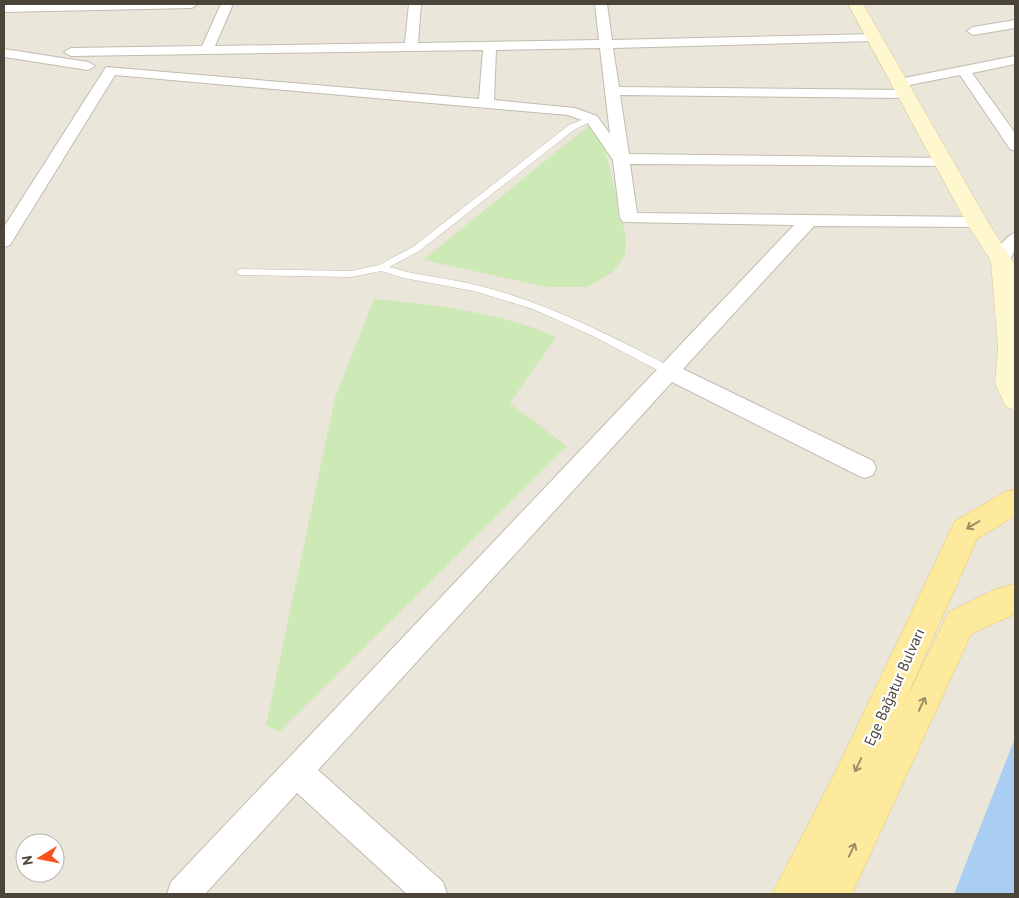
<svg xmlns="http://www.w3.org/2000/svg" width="1019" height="898" font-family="'PT Sans',sans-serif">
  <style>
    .residential { fill: #eae6da; fill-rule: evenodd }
    .green { fill: #cde9b5 }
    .water { fill: #a9cef1 }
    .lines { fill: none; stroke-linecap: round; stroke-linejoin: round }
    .lane-casing { stroke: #c2bcae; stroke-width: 1 }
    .street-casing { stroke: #c2bcae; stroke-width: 2 }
    .secondary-casing { stroke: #d5ca9b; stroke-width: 1 }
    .primary-casing { stroke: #e5ca6a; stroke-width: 1 }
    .lane { fill: #fff; fill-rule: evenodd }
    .street { fill: #fff; fill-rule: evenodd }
    .secondary { fill: #fff7cd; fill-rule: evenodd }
    .primary { fill: #feea9c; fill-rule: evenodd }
    .oneway { stroke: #9c8f66 }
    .labels { text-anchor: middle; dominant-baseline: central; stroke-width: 4.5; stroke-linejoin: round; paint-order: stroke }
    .near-street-label { font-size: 15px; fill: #4b4539; stroke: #fff }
  </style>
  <rect width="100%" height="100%" fill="#f6f4ec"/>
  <path class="residential" d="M 4,4 L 1015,4 L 1015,894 L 4,894 ZM 25,843 L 55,843 L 55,873 L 25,873 Z"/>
  <g class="green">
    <polygon points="587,127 600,128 626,237 625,255 613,272 587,287 547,287 423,260"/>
    <path d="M 374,299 C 436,305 500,312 556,337 L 510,403 L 567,446 L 279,732 L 266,725 L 335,398 Z"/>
  </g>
  <polygon class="water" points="1015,738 1015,894 954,894"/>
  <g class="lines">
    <defs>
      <path id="lane" d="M 589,117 L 596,119 L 575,129 L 419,251 L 389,267 C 418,276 447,278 476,285 C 546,302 609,335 673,368 L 674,371 L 673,374 L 665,374 L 593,336 L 533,309 L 474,291 L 404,278 L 381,271 L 351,277 L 241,275 L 236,272 L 241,269 L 351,271 L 379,265 L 413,247 L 569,125 Z"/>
      <g id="street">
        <polygon points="4,4 198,4 192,8 4,12"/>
        <path d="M 221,4 L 233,4 L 215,46 L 405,43 L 409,4 L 421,4 L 418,43 L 599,40 L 595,4 L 607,4 L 612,40 L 878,34 L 880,37 L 878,40 L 873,41 L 613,48 L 619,87 L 905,90 L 912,94 L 905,98 L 620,95 L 629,154 L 944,158 L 950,160 L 952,163 L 950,166 L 630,164 L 637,213 L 977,217 L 983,218 L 986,222 L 983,226 L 977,227 L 814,226 L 683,369 L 873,461 L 876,468 L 873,475 L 865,478 L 857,475 L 672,382 L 318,770 L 443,882 L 447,894 L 407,894 L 297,793 L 205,894 L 167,894 L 171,882 L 794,225 L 623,222 L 620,218 L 613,160 L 587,122 L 568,115 L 115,75 L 10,245 L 4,247 L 4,227 L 106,67 L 479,99 L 483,50 L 71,56 L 64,52 L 71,48 L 202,46 ZM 600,48 L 610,134 L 597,116 L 575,108 L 494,100 L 496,50 Z"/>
        <polygon points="1015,20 1015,28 973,35 967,31 973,27"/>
        <polygon points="4,49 88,62 95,66 88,70 4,57"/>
        <polygon points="1015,56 1015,64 972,73 1015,133 1015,151 1010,149 960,75 899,87 892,83 899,79"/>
        <path d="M 1015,233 C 1016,247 1014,268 995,262 L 992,258 C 998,249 1005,236 1015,233 Z"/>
      </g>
      <polygon id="secondary" points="848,4 863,4 988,222 1015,265 1015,410 1006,407 995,383 998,348 991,261 966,222"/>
      <polygon id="primary" points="1015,489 1015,516 977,539 905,701 949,612 996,589 1015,584 1015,614 971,634 852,894 772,894 836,771 955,521 1005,492"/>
    </defs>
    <use href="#lane" class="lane-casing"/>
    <use href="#street" class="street-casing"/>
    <use href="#secondary" class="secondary-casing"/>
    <use href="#primary" class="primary-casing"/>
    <use href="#lane" class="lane"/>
    <use href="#street" class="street"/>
    <use href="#secondary" class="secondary"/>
    <use href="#primary" class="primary"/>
  </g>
  <defs><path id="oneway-shaft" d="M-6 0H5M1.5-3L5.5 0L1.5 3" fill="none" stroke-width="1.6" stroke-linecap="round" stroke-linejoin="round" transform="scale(1.25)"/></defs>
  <g class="oneway">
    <use href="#oneway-shaft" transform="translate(973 525) rotate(149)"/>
    <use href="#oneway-shaft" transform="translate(922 704) rotate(-65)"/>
    <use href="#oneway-shaft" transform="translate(858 765) rotate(115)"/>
    <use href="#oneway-shaft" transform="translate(852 850) rotate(-65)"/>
  </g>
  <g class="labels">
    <g class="near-street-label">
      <text transform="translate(894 687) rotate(-66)">Ege Bağatur Bulvarı</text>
    </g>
  </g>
  <rect width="1019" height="898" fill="none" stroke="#4b4539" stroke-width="10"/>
  <g transform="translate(40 858) rotate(260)"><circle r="24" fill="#ffffff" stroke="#b7b5b0"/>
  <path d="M0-4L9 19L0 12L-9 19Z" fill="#fa521e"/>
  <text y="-8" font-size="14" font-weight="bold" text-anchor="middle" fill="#4b4539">N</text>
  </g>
</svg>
